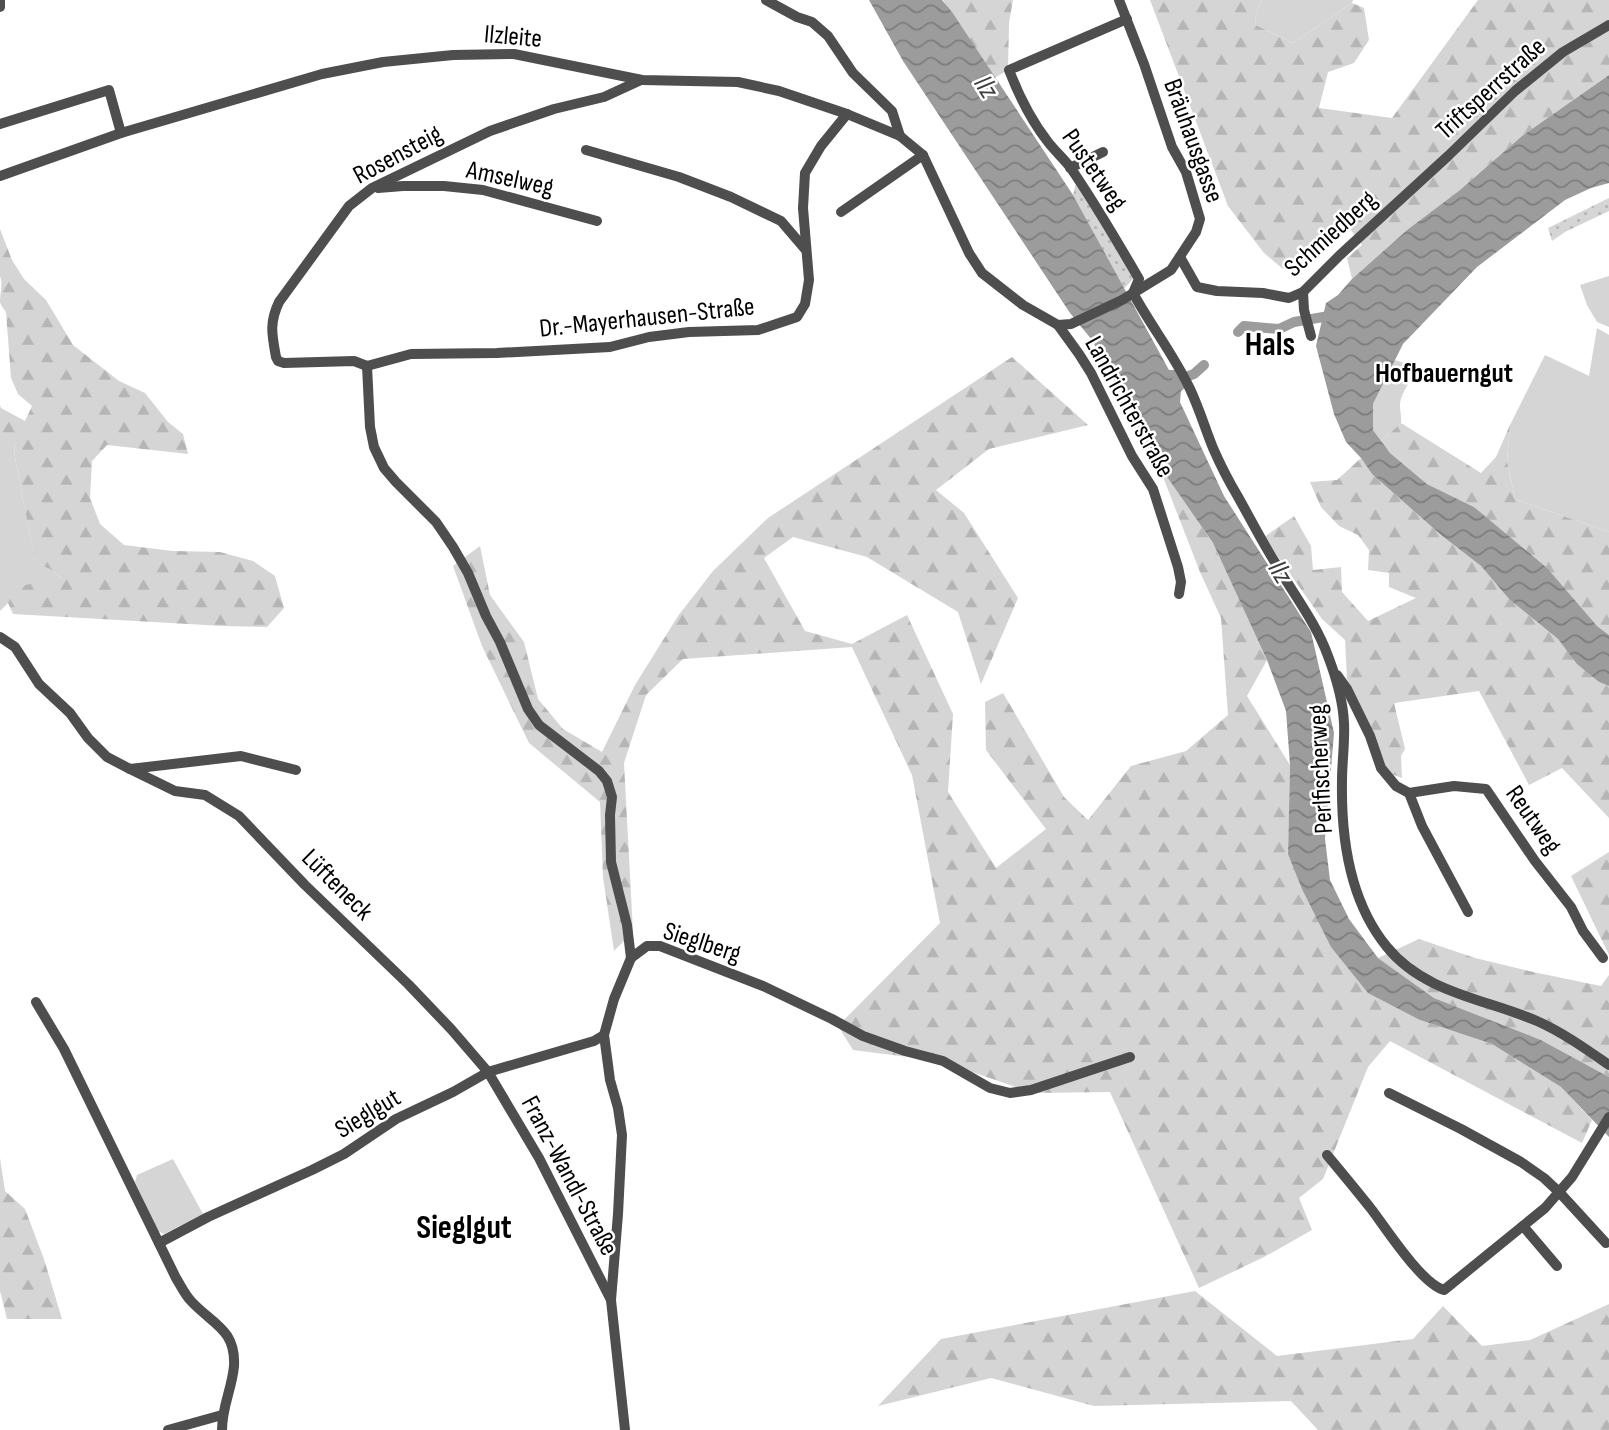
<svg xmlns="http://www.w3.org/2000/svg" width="1609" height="1430" font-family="'Sofia Sans Condensed',sans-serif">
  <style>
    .grass { fill: #d5d5d5 }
    .forest { fill: url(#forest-firs) }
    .park { fill: url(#park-dots) }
    .water { fill: url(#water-waves) }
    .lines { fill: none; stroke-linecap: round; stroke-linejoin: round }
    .canal { stroke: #9c9c9c; stroke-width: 10 }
    .minor { stroke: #4e4e4e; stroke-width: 10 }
    .labels { text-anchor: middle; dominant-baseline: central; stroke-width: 5; stroke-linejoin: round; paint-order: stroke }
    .street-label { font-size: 26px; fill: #000; stroke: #fff }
    .water-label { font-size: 28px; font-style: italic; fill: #3d3d3d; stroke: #fff }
    .neighbourhood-label { font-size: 28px; font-weight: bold; fill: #000; stroke: #fff }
    .district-label { font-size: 33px; font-weight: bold; fill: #000; stroke: #fff }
  </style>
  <defs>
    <pattern id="forest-firs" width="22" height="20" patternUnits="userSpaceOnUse" patternTransform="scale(1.75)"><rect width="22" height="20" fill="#d5d5d5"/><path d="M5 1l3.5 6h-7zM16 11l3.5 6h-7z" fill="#b5b5b5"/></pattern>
    <pattern id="park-dots" width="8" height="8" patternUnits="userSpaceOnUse" patternTransform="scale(1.75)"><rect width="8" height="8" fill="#d5d5d5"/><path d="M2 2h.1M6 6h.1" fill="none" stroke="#b5b5b5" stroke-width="1.8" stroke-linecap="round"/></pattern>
    <pattern id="water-waves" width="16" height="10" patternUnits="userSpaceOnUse" patternTransform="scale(1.75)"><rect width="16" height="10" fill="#9c9c9c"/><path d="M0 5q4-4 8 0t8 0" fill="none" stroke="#7d7d7d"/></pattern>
  </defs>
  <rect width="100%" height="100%" fill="#fff"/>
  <g class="grass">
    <polygon points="1261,0 1353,0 1352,3 1293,43 1256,25 1255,18"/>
    <polygon points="1609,276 1609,327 1597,322 1587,305 1580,285"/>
    <polygon points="1597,328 1609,335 1609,532 1515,499 1507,461 1510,425 1545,355 1589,376"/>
    <path d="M 1395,360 L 1407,364 C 1418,380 1400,389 1400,406 C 1400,412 1402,418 1401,423 L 1381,441 L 1373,430 L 1373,404 Z"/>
    <polygon points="0,434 14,440 15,457 35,562 50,569 62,579 16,587 8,603 0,611"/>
    <polygon points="173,1159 203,1214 164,1234 158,1231 135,1182 137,1175"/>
  </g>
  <g class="forest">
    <polygon points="943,0 1013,0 1009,23 1008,70 993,79"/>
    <polygon points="1150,0 1261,0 1255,18 1256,25 1293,43 1352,3 1364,8 1369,40 1354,63 1328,72 1319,108 1392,118 1478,0 1609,0 1609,75 1522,136 1460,190 1407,230 1352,279 1347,258 1362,245 1351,230 1283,269 1264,253 1228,206"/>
    <path d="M 0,229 L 12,260 L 24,279 L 46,300 L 73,345 L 119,381 L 145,393 L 168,422 L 183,434 L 188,454 L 107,445 L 92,461 L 90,498 L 100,524 L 124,545 L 173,551 L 220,552 L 253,561 L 275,576 L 284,608 L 267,627 L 223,626 L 13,614 L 8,603 L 15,587 L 61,578 L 50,569 L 35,563 L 15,457 L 14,441 L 0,434 L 0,405 L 1,408 L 25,421 L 32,406 L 18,394 L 11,378 L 6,312 C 4,309 1,306 0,302 C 0,293 3,285 0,276 Z"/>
    <polygon points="1012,357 1088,425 989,449 936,490 964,513 1018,598 981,684 958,612 867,557 793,537 764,558 805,631 852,644 907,615 953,714 948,792 996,868 1046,829 986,750 985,702 1003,693 1064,797 1088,820 1131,766 1186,751 1228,715 1221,618 1200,572 1158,464 1213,543 1267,660 1247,696 1290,765 1288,854 1420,1020 1492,1044 1561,1087 1592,1120 1582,1143 1390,1041 1368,1067 1323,1179 1299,1198 1312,1230 1264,1257 1199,1288 1110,1092 1033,1093 940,1061 853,1050 838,1026 940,923 912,775 852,647 683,659 646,695 624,763 633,932 614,951 603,877 600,802 529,743 482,646 453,566 480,546 490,595 524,642 538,699 563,729 602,752 635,685 678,616 713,571 768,518"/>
    <polygon points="1401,423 1481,473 1496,457 1510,425 1507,461 1515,499 1609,532 1609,635 1597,626 1474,507 1427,484 1390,453 1381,441"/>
    <polygon points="1361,458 1372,474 1441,535 1481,566 1509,599 1558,639 1578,664 1599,682 1609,686 1609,818 1562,768 1529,785 1479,691 1394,703 1405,749 1401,756 1402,778 1386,772 1370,727 1347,679 1345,640 1322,619 1264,537 1294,516 1311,546 1313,570 1341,567 1342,592 1368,621 1416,598 1389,587 1389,573 1368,570 1369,550 1358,535 1339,526 1321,507 1310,482 1337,480"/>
    <polygon points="1609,852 1609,955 1571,876"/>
    <polygon points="1419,939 1475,958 1533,972 1601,986 1609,975 1609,1077 1541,1040 1434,998 1378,958"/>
    <polygon points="0,1158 5,1191 25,1209 44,1259 62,1319 7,1319 0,1291"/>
    <polygon points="1195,1291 1277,1356 1413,1339 1443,1306 1482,1346 1530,1340 1609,1304 1609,1430 1318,1430 1291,1401 1094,1406 991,1378 878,1406 941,1339"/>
  </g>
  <g class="park">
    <polygon points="1077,179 1133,279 1124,289 1073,195"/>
    <polygon points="1609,198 1609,211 1565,232 1552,241 1548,228"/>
  </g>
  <g class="water">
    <polygon points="869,0 942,0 952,12 1073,195 1169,370 1179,370 1187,386 1181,391 1180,402 1224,496 1311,632 1334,733 1325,839 1330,880 1349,919 1378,958 1434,998 1541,1040 1609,1077 1609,1137 1561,1087 1492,1044 1420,1020 1368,993 1331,947 1302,889 1288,854 1290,765 1286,711 1267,660 1213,543 1158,464 1092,340 1070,313 903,61"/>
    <polygon points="1609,75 1609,183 1591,188 1565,200 1477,267 1403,344 1373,404 1373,430 1390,453 1427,484 1474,507 1547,568 1597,626 1609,635 1609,686 1599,682 1577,664 1558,639 1509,599 1481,566 1441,535 1372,474 1361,458 1346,442 1334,414 1316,346 1326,303 1338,295 1352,279 1407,230 1460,190 1522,136"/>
  </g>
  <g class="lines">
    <g class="canal">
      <polyline points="1238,332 1244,326 1279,329 1294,322 1335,315"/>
      <polyline points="1177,380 1194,374 1204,365"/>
    </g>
    <g class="minor">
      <polyline points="766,0 797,17 812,22 828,36 853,73 892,111 900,136"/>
      <polyline points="0,7 0,0"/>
      <path d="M 1127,19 L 1009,70 C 1019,96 1031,120 1048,142 C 1055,151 1063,158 1070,167 C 1095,203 1117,241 1139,279 L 1133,293"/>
      <polyline points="0,124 109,90 121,133"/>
      <polyline points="586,150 679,177 731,197 781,221 805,249"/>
      <polyline points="1070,168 1103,152"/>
      <polyline points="0,176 121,133 322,74 383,62 453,55 514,54 642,80 738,82 779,91 847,114 900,136 923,155 969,253 982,273 1023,305 1058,325 1079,354 1091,373 1132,456 1153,489 1178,567 1181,582 1179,594"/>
      <polyline points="378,188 403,186 444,186 483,190 597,221"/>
      <polyline points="841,212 923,155"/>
      <polyline points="1180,257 1197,287 1217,291 1263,293 1289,298 1303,292 1340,255 1448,156 1515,91 1563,52 1609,25"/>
      <polyline points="1303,292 1304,310 1311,336"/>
      <path d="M 1133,293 C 1151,326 1174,355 1190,389 C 1199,408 1205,428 1213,448 C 1220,464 1228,480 1237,495 C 1250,518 1262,542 1276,564 C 1294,595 1316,623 1328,656 C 1336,677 1343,701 1344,723 C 1345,742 1342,762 1342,781 C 1341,838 1350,902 1387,947 C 1424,993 1486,999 1537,1021 C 1562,1032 1586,1049 1609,1065"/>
      <polyline points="1058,325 1071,324 1122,300 1171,270 1196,232 1200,219 1186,172 1172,147 1144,64 1119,0"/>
      <polyline points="367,366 370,427 374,447 384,468 396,482 436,522 453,547 468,573 486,616 500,642 528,709 539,725 599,771 607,781 612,797 610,815 611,862 627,925 631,958"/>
      <polyline points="367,366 411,354 497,353 610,347 649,337 689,332 758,330 797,317 805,304 809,280 803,208 805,173 821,146 847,114"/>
      <path d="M 367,366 L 354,361 L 284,363 L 278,361 L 276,357 C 272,335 269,323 279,302 L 349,206 L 372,188 L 490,131 L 554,109 L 604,97 L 641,80"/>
      <polyline points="0,637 15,647 39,684 70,713 88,738 107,757 130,769 241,756 296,770"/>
      <polyline points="1337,675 1347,689 1370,736 1381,768 1396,786 1409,793 1454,786 1486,789 1535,861 1571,907 1583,931 1603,958"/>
      <polyline points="130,769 175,791 205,795 239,816 305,885 408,984 451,1029 488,1072 539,1158 611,1300"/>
      <polyline points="1409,793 1422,826 1468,912"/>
      <path d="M 36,1002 L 64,1049 L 176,1278 C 181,1286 185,1295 191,1301 C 212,1324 236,1329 234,1366 C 232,1389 222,1406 222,1430"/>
      <polyline points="1389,1093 1461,1129 1521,1162 1544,1178 1560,1193 1606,1243"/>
      <path d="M 1327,1155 C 1342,1173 1357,1191 1372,1210 C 1387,1230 1422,1284 1444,1290 L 1545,1208 L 1572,1177 L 1609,1117"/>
      <polyline points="1523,1226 1557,1266"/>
      <polyline points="159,1243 208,1217 312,1170 344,1154 396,1119 453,1092 488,1072 594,1041 604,1035"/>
      <polyline points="168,1430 222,1415"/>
      <polyline points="625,1430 611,1300 618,1214 622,1135 618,1108 610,1080 604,1035 614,999 631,958 647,946 660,946 763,986 832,1019 863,1036 905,1051 943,1061 990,1088 1010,1093 1031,1090 1130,1057"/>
    </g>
  </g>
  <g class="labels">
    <g class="street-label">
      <text transform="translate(513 37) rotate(5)">Ilzleite</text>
      <text transform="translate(1491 89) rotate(-42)">Triftsperrstraße</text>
      <text transform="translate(1193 141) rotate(70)">Bräuhausgasse</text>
      <text transform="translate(398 155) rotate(-28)">Rosensteig</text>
      <text transform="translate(1094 170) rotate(55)">Pustetweg</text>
      <text transform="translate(510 179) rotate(12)">Amselweg</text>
      <text transform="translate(1331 234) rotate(-42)">Schmiedberg</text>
      <text transform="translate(647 318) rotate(-6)">Dr.-Mayerhausen-Straße</text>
      <text transform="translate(1129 407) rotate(61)">Landrichterstraße</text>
      <text transform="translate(1321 769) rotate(-93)">Perlfischerweg</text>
      <text transform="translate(1533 820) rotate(55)">Reutweg</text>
      <text transform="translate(337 885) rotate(45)">Lüfteneck</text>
      <text transform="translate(702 943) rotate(18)">Sieglberg</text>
      <text transform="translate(368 1114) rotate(-31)">Sieglgut</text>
      <text transform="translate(569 1176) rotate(62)">Franz-Wandl-Straße</text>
    </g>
    <g class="water-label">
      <text transform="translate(986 87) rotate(58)">Ilz</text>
      <text transform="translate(1280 572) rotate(59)">Ilz</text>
    </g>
    <g class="neighbourhood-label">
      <text x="1444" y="373">Hofbauerngut</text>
    </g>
    <g class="district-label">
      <text x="1270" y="345">Hals</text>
      <text x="464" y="1228">Sieglgut</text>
    </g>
  </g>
</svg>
